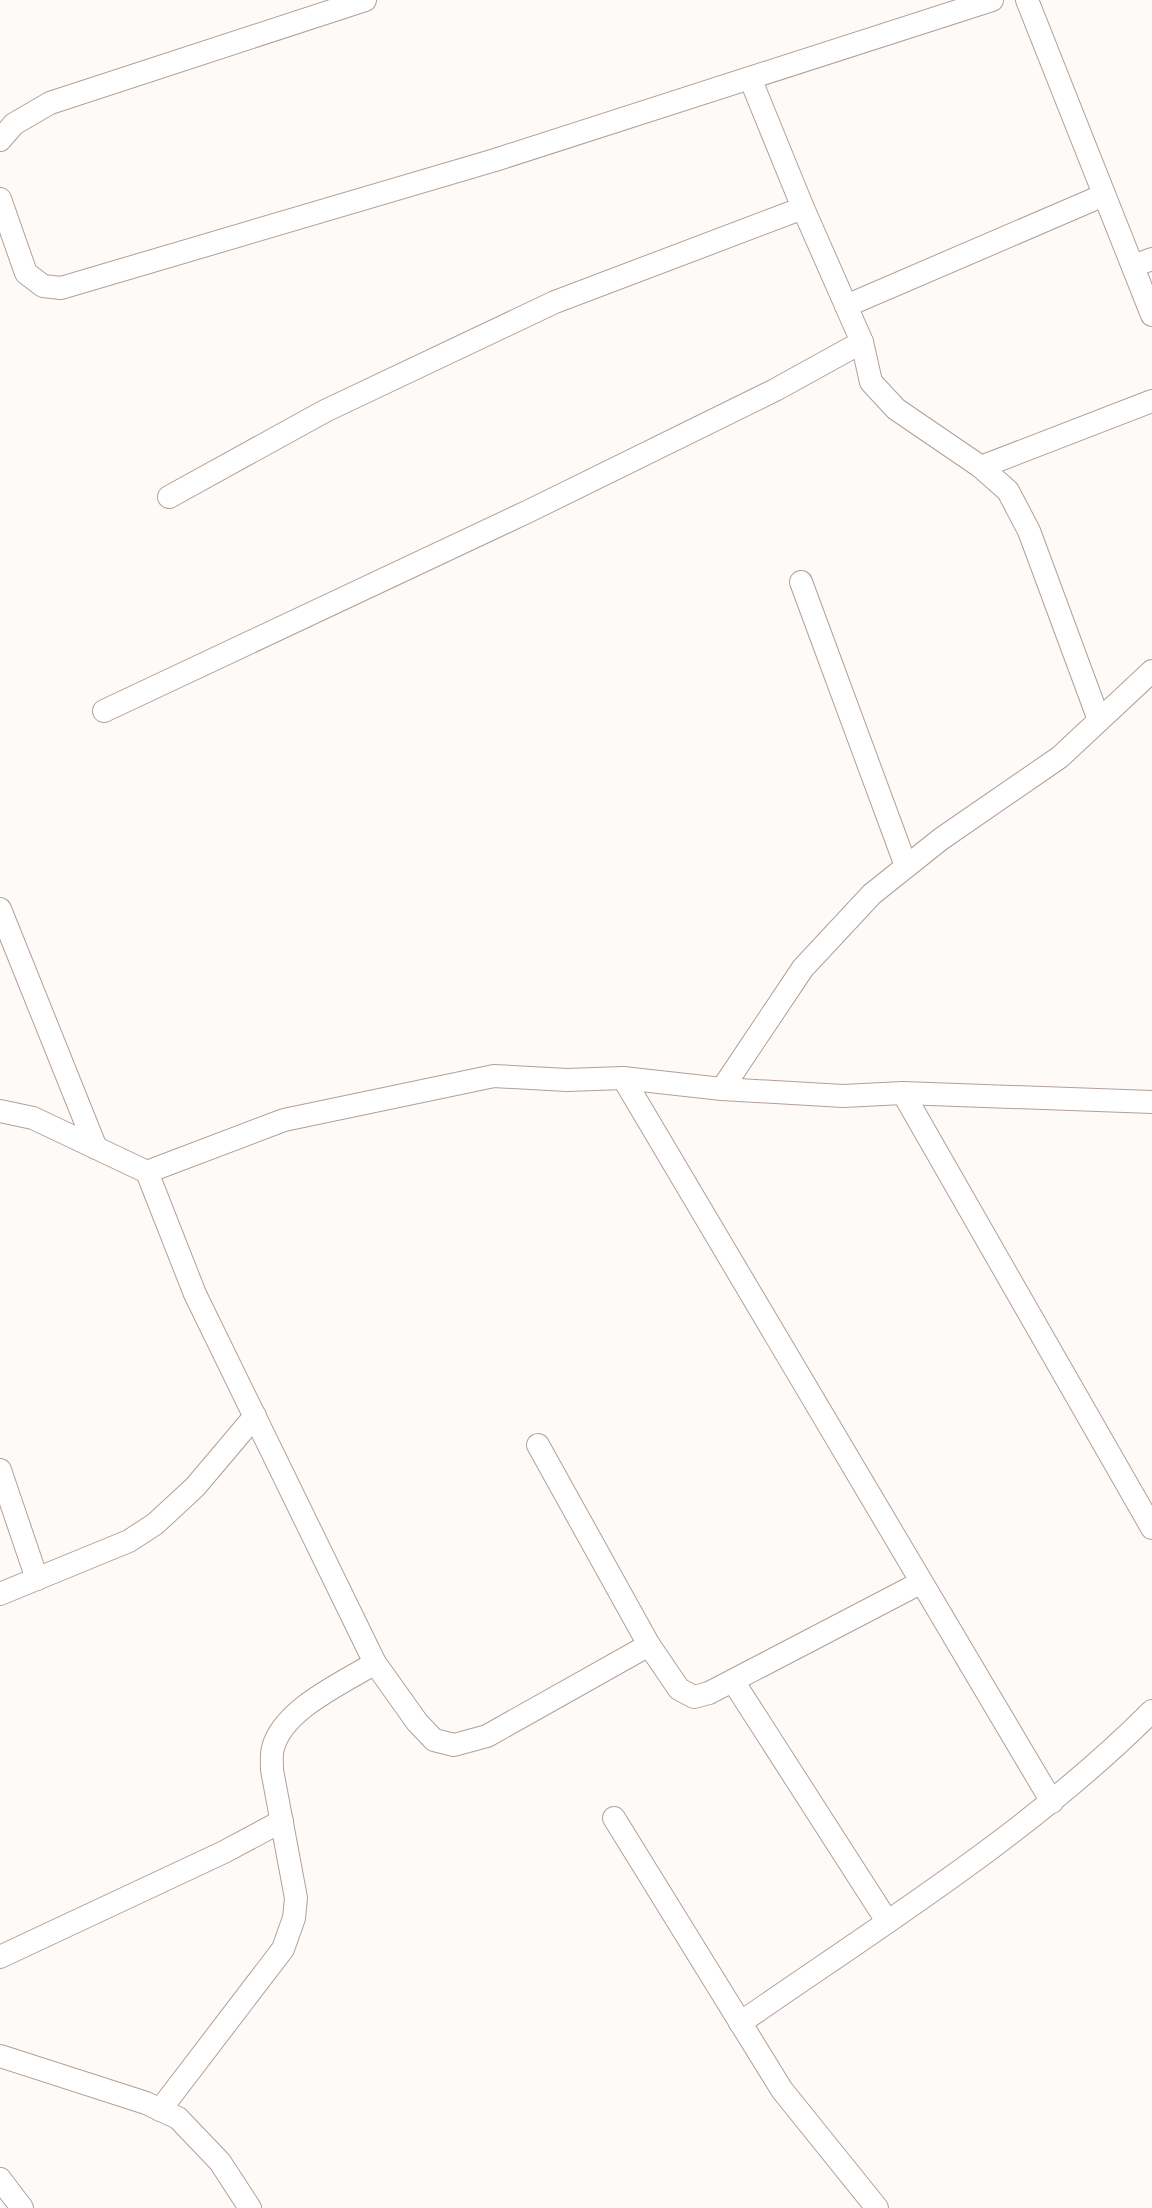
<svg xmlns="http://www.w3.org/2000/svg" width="1152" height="2208" font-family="'Noto Serif',serif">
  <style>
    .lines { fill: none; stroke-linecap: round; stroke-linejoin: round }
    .minor-casing { stroke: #b2a097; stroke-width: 24 }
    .minor { stroke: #fff; stroke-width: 22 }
  </style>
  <rect width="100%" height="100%" fill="#fefaf8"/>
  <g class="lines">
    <defs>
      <g id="minor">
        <polyline points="1027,0 1152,315"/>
        <polyline points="750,78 803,208 862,342 871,382 896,409 981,467 1008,491 1029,531 1099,720"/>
        <polyline points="0,140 14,124 50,103 365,0"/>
        <polyline points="0,199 26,273 43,286 61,288 495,160 992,0"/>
        <polyline points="1133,266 1152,259"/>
        <polyline points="846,306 1104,195"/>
        <polyline points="981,467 1152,401"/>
        <polyline points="169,497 325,411 555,302 803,208"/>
        <polyline points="801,582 906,866"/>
        <polyline points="104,711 529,511 775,390 862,342"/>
        <polyline points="0,909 96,1148"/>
        <polyline points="623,1078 1052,1802"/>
        <polyline points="722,1089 803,968 872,894 941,839 1060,757 1152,671"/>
        <polyline points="903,1093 1152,1528"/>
        <polyline points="0,1111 33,1118 147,1172 195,1294 375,1663 417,1722 434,1740 454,1745 487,1736 649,1645"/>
        <polyline points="147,1172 284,1120 494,1076 567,1080 623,1078 722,1089 843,1096 903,1093 1152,1102"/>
        <polyline points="538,1445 649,1645 679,1689 694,1697 709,1693 920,1583"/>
        <polyline points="0,1470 37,1579"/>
        <polyline points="0,1594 129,1541 155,1524 195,1487 255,1416"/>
        <polyline points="733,1681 887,1921"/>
        <polyline points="614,1818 782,2090 877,2208"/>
        <polyline points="0,1957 224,1852 282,1821"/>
        <path d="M 740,2023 C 881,1925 1030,1833 1152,1711"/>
        <polyline points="0,2056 146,2103 178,2118 220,2162 250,2208"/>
        <path d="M 160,2110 L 283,1949 L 294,1918 L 296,1898 L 272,1770 C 272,1763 271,1754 273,1748 C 283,1709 343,1683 375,1663"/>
        <polyline points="0,2179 22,2208"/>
      </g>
    </defs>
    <use href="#minor" class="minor-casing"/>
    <use href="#minor" class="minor"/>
  </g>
</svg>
